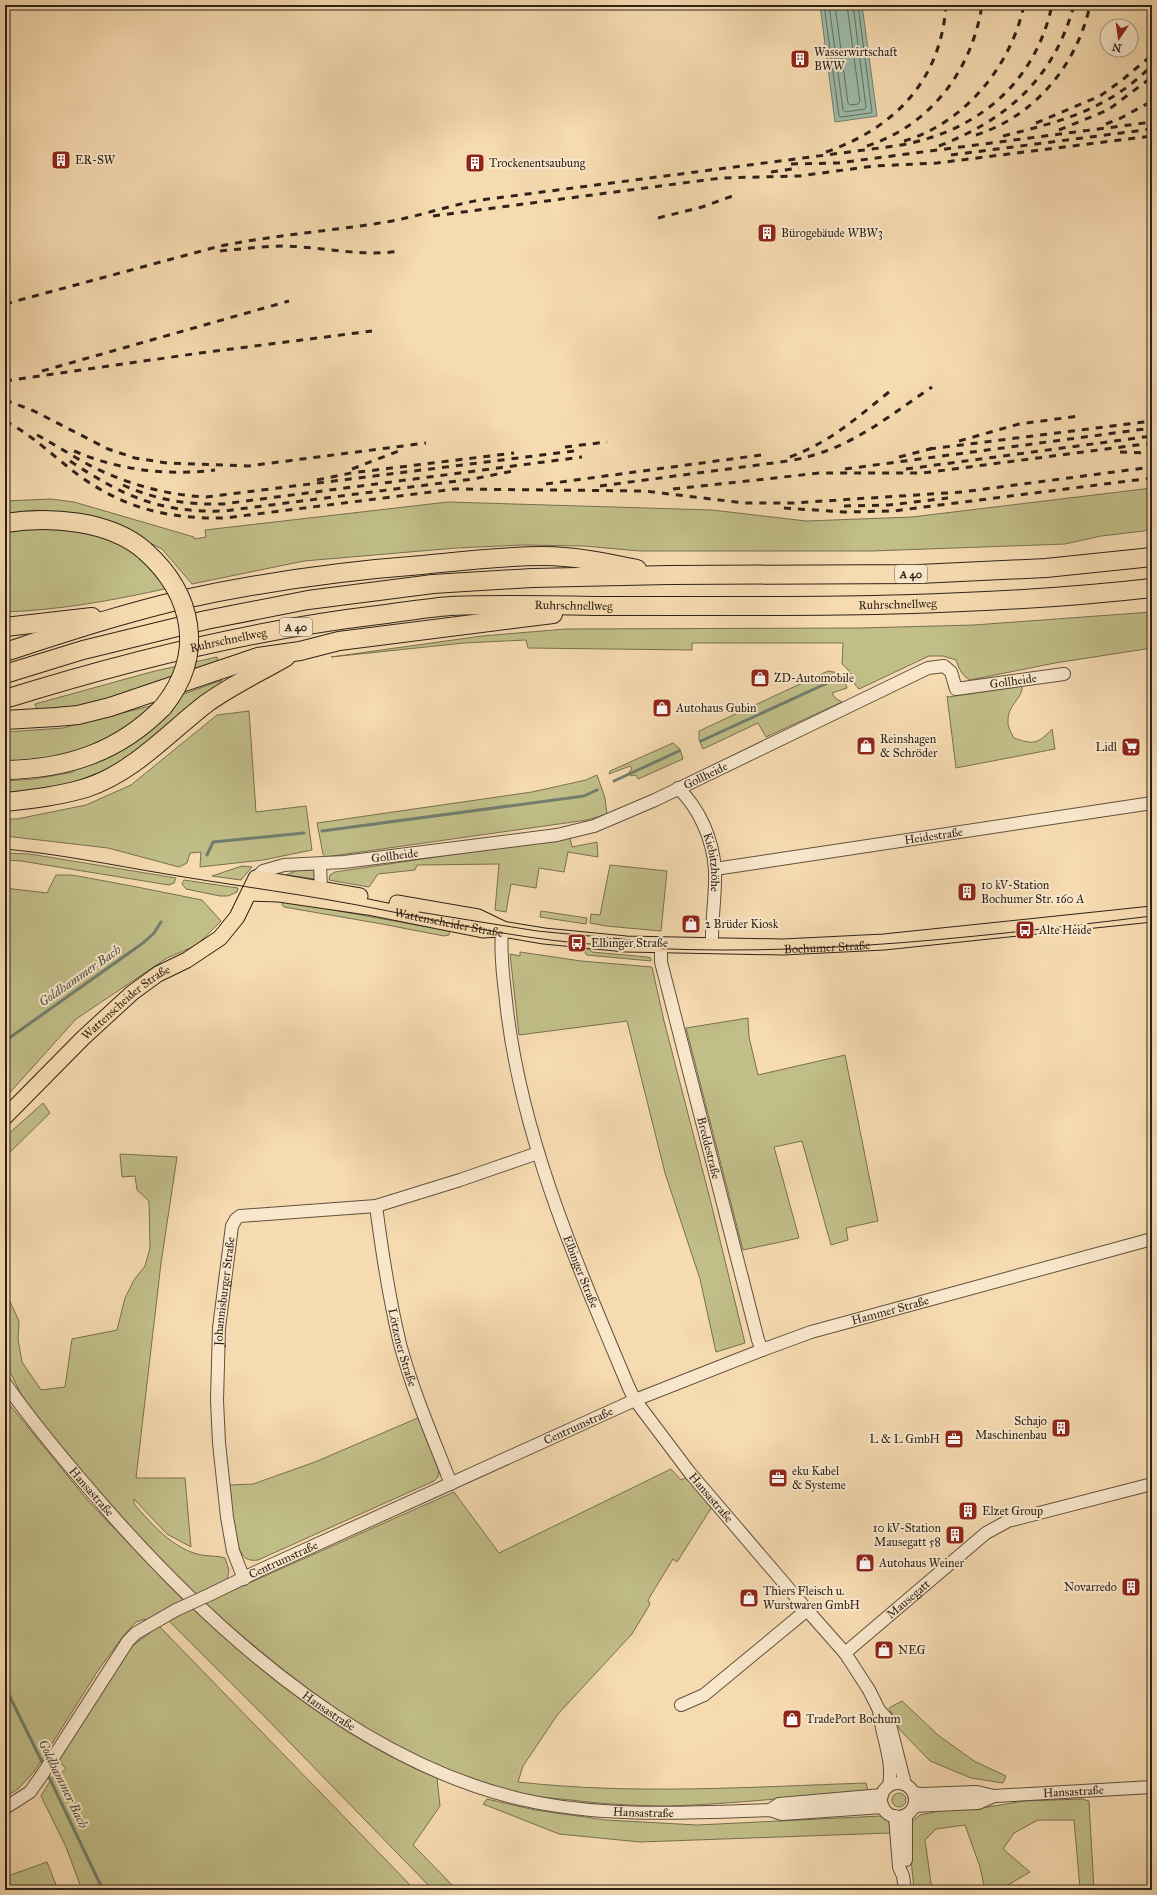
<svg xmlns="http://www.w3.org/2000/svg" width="1157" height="1895" font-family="'IM FELL Great Primer',serif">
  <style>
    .green { fill: #c1be87; stroke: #787050 }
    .water { fill: #9dbba8; stroke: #717e6e }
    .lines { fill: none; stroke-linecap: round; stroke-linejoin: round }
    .shore { stroke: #666f60; stroke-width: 1 }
    .stream { stroke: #717e6e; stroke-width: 3 }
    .minor-casing { stroke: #60513e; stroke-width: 14 }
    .major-casing { stroke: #2e2318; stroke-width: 17 }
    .highway-casing { stroke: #2e2318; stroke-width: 20 }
    .minor { stroke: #f9e7cc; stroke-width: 12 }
    .major { stroke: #f6dab0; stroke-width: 15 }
    .highway { stroke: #f6dab0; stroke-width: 18 }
    .tram { stroke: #2e2318; stroke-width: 1 }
    .rail { stroke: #2e2318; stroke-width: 3; stroke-dasharray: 7 7; stroke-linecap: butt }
    .minor-bridge-casing { stroke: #60513e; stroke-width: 14; stroke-linecap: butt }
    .highway-bridge-casing { stroke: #2e2318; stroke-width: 20; stroke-linecap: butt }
    .minor-bridge { stroke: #f9e7cc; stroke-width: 12 }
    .highway-bridge { stroke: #f6dab0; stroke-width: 18 }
    .labels { text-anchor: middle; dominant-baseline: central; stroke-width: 4; stroke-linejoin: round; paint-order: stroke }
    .shield { fill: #f9e7cc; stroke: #6b5e4e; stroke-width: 1 }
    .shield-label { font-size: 11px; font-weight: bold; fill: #2e2318 }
    .poi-label { font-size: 12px; fill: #2e2318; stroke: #f9e7cc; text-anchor: start }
    .street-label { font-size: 12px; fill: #2e2318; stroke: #f9e7cc }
    .water-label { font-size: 13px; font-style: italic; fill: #4f5143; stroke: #f9e7cc }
  </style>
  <rect width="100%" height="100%" fill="#f6dab0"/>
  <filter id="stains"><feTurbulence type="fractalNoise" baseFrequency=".005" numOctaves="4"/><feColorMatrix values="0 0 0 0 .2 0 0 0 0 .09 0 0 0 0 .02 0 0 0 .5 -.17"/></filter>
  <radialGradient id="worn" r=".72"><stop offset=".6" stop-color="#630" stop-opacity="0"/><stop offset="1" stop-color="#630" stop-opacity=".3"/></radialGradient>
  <g class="green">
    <polygon points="1152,488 1152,530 1101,536 1065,544 872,551 640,551 584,546 523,545 456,548 304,561 192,584 162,549 113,524 82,515 35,510 5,514 5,501 51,499 74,502 194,537 194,539 206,537 205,530 448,502 712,510 806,521 912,517"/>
    <path d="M 42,526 L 80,530 L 114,541 L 130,549 L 150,564 L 169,588 C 115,600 61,610 5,612 L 5,531 Z"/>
    <path d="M 1152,612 L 1152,648 L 1055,663 L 970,680 C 962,676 959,668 956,660 L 943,656 L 929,656 L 859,689 C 851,683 853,671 842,664 L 843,643 L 692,643 L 692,650 L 528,648 L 526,640 L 464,643 L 331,657 L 482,636 L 566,629 L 860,628 L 974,625 Z"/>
    <polygon points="217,657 218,661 123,695 88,705 37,710 35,704 151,672"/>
    <polygon points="828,671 839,673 843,677 847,688 832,693 835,698 842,702 766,737 758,723 703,749 699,740 699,731"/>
    <polygon points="222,680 215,689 155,740 111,768 60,787 5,795 5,781 35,779 73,772 114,739 62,757 5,764 5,732 63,728 154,705"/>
    <path d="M 1022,686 C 1024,698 1006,705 1008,723 C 1008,728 1012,734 1014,738 C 1033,745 1038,744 1052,729 L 1055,749 L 956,768 L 947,696 L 949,697 Z"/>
    <polygon points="249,711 256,812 306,806 312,850 263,860 200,867 201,852 190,853 187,863 179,867 108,848 5,836 5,819 17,819 86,805 131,785 217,715"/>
    <polygon points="673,743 680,749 683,759 638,779 636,775 631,776 629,772 632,769 630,766 609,774 610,771"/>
    <polygon points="597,775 605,798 607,814 587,820 325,857 323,854 317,823 532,792 586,780"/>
    <polygon points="570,838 572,847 597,842 598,857 568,852 564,872 539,868 536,888 511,884 506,912 495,910 499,864 417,865 415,870 378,874 369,887 329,880 330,875 335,872 529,843"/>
    <polygon points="5,853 30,854 176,878 174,883 169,885 21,861 5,860"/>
    <polygon points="610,865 667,871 661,931 606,926 590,923 591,914 600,915"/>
    <polygon points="242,866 252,867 241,880 212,876"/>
    <polygon points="298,870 314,870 315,879 286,875"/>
    <polygon points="56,875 72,875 137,887 202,900 221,921 197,945 167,958 76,1019 5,1098 5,888 47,893"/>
    <polygon points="184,880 238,888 237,892 228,896 220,896 186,889 182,884"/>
    <polygon points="283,901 450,931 449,935 444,936 382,924 284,907 282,905"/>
    <polygon points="541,911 587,918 586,924 540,917"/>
    <polygon points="585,949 589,949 592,952 647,957 651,958 651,961 587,955 585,953"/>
    <polygon points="520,952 581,961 652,967 664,1021 710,1199 745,1343 716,1352 700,1279 665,1173 627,1021 519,1035 510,954 520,956"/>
    <polygon points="748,1018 749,1037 758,1075 845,1055 878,1221 846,1228 848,1240 831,1245 802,1141 774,1147 799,1238 743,1250 686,1028"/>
    <polygon points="43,1103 50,1113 5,1157 5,1137"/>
    <path d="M 120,1154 L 177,1157 L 161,1263 L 136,1478 L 185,1478 L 191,1547 L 167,1534 L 134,1499 L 134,1504 C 152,1524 170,1546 197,1554 C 206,1557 216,1555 225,1558 L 229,1570 L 227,1580 L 196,1594 L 147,1547 L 61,1449 L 22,1396 L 5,1362 L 5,1291 L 19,1321 L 18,1339 L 22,1362 L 41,1390 L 65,1387 L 72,1339 L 117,1330 L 125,1298 L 134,1280 L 145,1266 L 150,1248 L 149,1201 L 137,1190 L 135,1176 L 122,1177 Z"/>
    <polygon points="5,1399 89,1502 184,1601 148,1621 146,1619 136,1622 124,1635 99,1669 34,1772 18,1789 5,1797"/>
    <path d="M 420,1417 L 439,1465 L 438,1477 L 434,1481 L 258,1560 C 252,1561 245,1560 242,1554 C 233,1540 231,1502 229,1485 L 253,1484 L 315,1462 Z"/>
    <path d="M 671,1469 L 681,1480 L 685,1478 L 715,1502 L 677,1562 L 673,1559 L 648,1600 L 650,1604 L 632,1634 L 558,1714 L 523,1766 L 518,1782 C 634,1795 750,1787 866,1783 L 868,1791 C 802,1796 735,1804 669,1806 C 636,1806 604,1804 571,1800 C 553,1798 532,1797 514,1793 C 393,1763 296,1683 204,1603 L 454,1492 L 499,1553 Z"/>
    <polygon points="193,1608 323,1713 362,1739 437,1778 440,1806 413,1845 457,1890 433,1890 264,1716 169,1621"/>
    <polygon points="159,1626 415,1890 82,1890 66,1847 41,1796 57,1770 61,1774 66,1768 58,1761 128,1649"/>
    <polygon points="902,1701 938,1735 974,1761 1006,1776 1003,1783 971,1778 930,1761 900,1730 889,1708"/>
    <circle cx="899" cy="1800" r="7"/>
    <polygon points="487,1799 535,1810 606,1820 697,1825 881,1816 889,1821 890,1833 640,1842 559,1834 483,1804"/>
    <polygon points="1082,1799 1089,1801 1094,1890 1082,1890 1080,1888 1074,1820 1038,1820 1014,1833 1003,1849 1030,1872 1003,1888 984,1886 980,1867 965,1825 936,1829 925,1840 932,1890 914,1890 910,1848 910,1823 920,1815 944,1810 982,1808 1024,1801"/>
    <polygon points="47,1862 58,1890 5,1890 5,1877"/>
  </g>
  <polygon class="water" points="820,5 862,5 877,116 835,122"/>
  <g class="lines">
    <g class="shore">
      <polyline points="824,5 839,116 841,117 870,113 872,112 858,5"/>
      <polyline points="829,5 843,110 845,112 865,109 866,107 853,5"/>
      <polyline points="835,5 848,103 850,105 858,104 860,102 847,5"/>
    </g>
    <g class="stream">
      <polyline points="701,741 836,679"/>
      <polyline points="614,781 679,751"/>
      <polyline points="322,831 584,796 597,790"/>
      <polyline points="207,855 213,842 304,833"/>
      <polyline points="5,1041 143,943 154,933 161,922"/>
      <polyline points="5,1687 44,1766"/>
      <polyline points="47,1773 103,1890"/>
    </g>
    <defs>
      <g id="minor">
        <path id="s1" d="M 678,788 C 700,809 713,840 715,870 C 716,896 711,921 712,947"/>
        <polyline points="320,864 321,889"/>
        <path id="s2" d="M 715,869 L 1152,803"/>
        <path id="s3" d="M 256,878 L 263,871 L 284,865 L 344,862 L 557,835 L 594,826 L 655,800 L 928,668 L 944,666 L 951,672 L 956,689 L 1064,674"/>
        <path id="s4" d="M 502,929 C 500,956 504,983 507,1010 C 523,1143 578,1266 629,1388 L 635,1400 L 690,1473 L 807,1610"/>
        <path id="s5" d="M 661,945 L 661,962 L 758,1340 L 762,1350"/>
        <path id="s6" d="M 376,1206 C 382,1252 389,1298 400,1344 C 413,1392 433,1438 451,1484"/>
        <path id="s7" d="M 5,1383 C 37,1429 73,1471 110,1513 C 217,1634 359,1761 520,1799 C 602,1818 686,1813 770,1810 L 782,1814 L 883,1807"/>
        <path id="s8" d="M 244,1579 L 233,1551 L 227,1517 L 219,1443 L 217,1400 L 219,1328 L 232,1226 L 236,1219 L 240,1216 L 376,1206 L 460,1180 L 538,1153"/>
        <path id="s9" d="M 211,1594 L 258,1571 L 635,1400 L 762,1350 L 811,1332 L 1152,1239"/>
        <path id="s10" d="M 845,1653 L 986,1533 L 1008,1521 L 1152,1484"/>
        <polyline points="681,1705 704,1695 807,1610 845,1653 869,1690 879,1710 889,1721 905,1784"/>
        <path d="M 879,1710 C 881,1735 894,1760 889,1785"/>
        <circle cx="898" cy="1800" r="17"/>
        <path id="s11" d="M 914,1793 L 921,1794 L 977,1792 L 994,1796 L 1152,1787"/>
        <polyline points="914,1806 978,1803 994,1796"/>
        <polyline points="5,1808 30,1792 42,1775 128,1641 136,1633 176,1610"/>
        <polyline points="770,1810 779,1804 882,1795"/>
        <polyline points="906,1815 906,1860"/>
        <polyline points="895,1816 899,1867 903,1876 905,1890"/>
      </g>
      <g id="major">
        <polyline points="249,893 279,894 368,907 483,930 502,929 544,936 626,944 783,947 884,942 1152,914"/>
        <polyline points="397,903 478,917 501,928"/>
        <path id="s12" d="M 5,1117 L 83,1038 L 132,993 L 158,974 L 187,960 L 220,938 L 237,917 L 256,878 L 360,896"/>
      </g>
      <g id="highway">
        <path d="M 5,523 C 49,516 110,520 145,551"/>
        <polyline points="5,627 92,617"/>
        <path d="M 5,652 C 64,633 124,613 185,599 C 263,582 342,571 422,565 C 462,561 503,556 544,556 C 575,556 607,563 637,569"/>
        <polyline points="5,674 83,650 206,620 308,600 433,584 532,578 669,575 919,574 1046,568 1152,557"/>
        <path id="s13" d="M 5,699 C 127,661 251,630 378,615 C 402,612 426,608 450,606 C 498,604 547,605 595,606 C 781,606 967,609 1152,588"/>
        <polyline points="5,720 56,717 78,715 110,707 258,657 300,651 339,641 553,614"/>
        <path d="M 5,770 C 67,769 119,752 163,707"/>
        <path d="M 5,802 C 32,799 59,796 86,788 C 133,773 169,732 207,703 C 232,685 260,672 286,657"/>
      </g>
    </defs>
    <use href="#minor" class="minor-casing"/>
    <use href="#major" class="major-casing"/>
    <use href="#highway" class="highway-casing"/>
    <use href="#minor" class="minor"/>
    <use href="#major" class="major"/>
    <use href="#highway" class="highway"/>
    <g class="tram">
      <path id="s14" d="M 5,849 C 59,854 112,865 166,874 C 237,886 308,895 378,909 C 445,922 511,937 578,943 C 770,962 962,939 1152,916"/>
      <polyline points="419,912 537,931 653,942"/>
    </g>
    <g class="rail">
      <polyline points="1036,123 1100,96 1121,81 1152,55"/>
      <polyline points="1106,124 1121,118 1152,101"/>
      <polyline points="1059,130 1108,110 1152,77"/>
      <path d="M 976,135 C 1035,116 1077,65 1090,5"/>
      <path d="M 1003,136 C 1060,122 1110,109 1152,65"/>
      <path d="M 904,141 C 965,123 1011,66 1024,5"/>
      <path d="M 867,146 C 931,125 972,70 982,5"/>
      <path d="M 939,146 C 1008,119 1054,78 1074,5"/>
      <path d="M 826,152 C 895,128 941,80 946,5"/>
      <polyline points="951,155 1152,129"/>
      <polyline points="791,164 838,163 1152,122"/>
      <polyline points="771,172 799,168"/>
      <polyline points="433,216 721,178 799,176 874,166 937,163 1152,136"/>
      <polyline points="658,218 702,207 738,194"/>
      <path d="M 220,251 C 242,249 263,246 284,246 C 324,247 361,257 401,251"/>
      <path d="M 5,304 L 220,246 C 275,235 331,231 386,222 C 418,217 449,205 481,200 L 895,146 C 974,134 1035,85 1052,5"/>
      <polyline points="42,371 289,301"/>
      <polyline points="5,381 200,353 372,331"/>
      <polyline points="5,400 34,411 108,449 135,458 167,463 248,466 426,443"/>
      <path d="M 5,421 C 34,436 55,458 81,477 C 126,509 170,519 225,518 L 455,489 L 645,491 L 744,503 L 793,503 L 962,492 L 1152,467"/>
      <path d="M 37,435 C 56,445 75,458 95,468 C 131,485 167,495 206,497 L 574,451"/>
      <polyline points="959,441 1019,424 1079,416"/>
      <polyline points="565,447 607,442"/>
      <polyline points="929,449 1152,421"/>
      <path d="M 74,451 C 118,470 167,476 215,470"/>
      <polyline points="1120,452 1152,453"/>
      <path d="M 790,457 C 832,441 855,419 889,392"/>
      <polyline points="899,457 934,448"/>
      <path d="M 70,461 C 123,496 159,513 224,511 L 473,479 L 518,470"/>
      <polyline points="352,469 404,449"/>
      <polyline points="845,469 1152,428"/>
      <polyline points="906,469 1152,436"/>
      <polyline points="317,480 351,473 514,453"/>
      <polyline points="546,484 761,455"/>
      <path d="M 123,485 C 156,500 188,505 223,504 L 582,457"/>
      <path d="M 600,486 L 788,461 C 848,451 883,420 932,387"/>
      <polyline points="673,489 820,473 923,473 1152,443"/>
      <polyline points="844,506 889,505 948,498"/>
      <polyline points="784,508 844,512 893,511 1152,478"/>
    </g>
    <defs>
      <polyline id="minor-bridge" points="176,1610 211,1594"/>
      <path id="highway-bridge" d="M 145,551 C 193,594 206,654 163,707"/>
    </defs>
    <use href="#minor-bridge" class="minor-bridge-casing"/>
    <use href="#highway-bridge" class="highway-bridge-casing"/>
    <use href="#minor-bridge" class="minor-bridge"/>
    <use href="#highway-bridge" class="highway-bridge"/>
  </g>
  <defs>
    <symbol id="building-square" viewBox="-11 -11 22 22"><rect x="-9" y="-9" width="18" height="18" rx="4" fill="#8f2418" stroke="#f9e7cc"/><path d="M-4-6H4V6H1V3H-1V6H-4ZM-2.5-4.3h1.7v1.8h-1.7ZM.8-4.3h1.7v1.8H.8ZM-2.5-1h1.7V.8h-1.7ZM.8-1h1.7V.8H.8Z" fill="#fff"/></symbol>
    <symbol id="shop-square" viewBox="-11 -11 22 22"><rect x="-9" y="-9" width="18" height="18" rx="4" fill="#8f2418" stroke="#f9e7cc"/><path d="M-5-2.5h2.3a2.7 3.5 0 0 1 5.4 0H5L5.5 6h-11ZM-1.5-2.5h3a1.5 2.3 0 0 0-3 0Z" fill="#fff"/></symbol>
    <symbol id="supermarket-square" viewBox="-11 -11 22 22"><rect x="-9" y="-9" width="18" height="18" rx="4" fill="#8f2418" stroke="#f9e7cc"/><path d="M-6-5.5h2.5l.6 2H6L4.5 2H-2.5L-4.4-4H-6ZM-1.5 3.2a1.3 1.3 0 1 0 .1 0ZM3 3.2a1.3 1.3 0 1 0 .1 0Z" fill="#fff"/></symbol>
    <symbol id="bus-square" viewBox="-11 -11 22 22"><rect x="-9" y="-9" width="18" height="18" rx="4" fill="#8f2418" stroke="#f9e7cc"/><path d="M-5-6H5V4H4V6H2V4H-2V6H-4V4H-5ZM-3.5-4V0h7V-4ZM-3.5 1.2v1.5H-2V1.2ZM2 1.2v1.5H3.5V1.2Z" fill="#fff"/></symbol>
    <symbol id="office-square" viewBox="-11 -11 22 22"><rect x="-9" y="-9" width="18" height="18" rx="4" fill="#8f2418" stroke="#f9e7cc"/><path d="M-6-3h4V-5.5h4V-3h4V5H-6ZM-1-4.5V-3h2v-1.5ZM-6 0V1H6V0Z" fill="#fff"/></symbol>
  </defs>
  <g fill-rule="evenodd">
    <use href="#building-square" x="789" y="48" width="22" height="22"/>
    <use href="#building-square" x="50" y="149" width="22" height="22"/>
    <use href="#building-square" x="464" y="152" width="22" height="22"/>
    <use href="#building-square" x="756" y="222" width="22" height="22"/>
    <use href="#shop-square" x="749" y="667" width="22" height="22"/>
    <use href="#shop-square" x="651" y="697" width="22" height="22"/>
    <use href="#shop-square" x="855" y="735" width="22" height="22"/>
    <use href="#supermarket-square" x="1120" y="736" width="22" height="22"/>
    <use href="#building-square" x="956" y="881" width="22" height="22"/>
    <use href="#shop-square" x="680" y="913" width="22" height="22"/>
    <use href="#bus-square" x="1014" y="919" width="22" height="22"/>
    <use href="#bus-square" x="566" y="932" width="22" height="22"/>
    <use href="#building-square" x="1050" y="1417" width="22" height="22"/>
    <use href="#office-square" x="943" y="1428" width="22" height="22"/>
    <use href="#office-square" x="767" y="1467" width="22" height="22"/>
    <use href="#building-square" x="957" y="1500" width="22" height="22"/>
    <use href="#building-square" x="944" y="1524" width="22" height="22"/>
    <use href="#shop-square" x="854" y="1552" width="22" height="22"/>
    <use href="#building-square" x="1120" y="1576" width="22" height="22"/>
    <use href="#shop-square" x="738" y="1587" width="22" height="22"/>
    <use href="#shop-square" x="873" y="1639" width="22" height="22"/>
    <use href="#shop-square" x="781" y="1708" width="22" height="22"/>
  </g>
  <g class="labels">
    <g class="shield">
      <rect x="895" y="565" width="32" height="18" rx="3"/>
      <rect x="280" y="618" width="32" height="18" rx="3"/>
    </g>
    <g class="shield-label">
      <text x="911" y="574">A 40</text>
      <text x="296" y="627">A 40</text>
    </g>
    <g class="poi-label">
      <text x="814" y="52">Wasserwirtschaft<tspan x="814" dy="14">BWW</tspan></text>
      <text x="75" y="160">ER-SW</text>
      <text x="489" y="163">Trockenentsaubung</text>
      <text x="781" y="233">Bürogebäude WBW3</text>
      <text x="774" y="678">ZD-Automobile</text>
      <text x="676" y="708">Autohaus Gubin</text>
      <text x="880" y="739">Reinshagen<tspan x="880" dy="14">&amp; Schröder</tspan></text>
      <text x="1117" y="747" text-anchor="end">Lidl</text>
      <text x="981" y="885">10 kV-Station<tspan x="981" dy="14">Bochumer Str. 160 A</tspan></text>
      <text x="705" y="924">2 Brüder Kiosk</text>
      <text x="1039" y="930">Alte Heide</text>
      <text x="591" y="943">Elbinger Straße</text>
      <text x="1047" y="1421" text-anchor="end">Schajo<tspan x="1047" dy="14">Maschinenbau</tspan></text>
      <text x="940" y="1439" text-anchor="end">L &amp; L GmbH</text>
      <text x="792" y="1471">eku Kabel<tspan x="792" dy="14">&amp; Systeme</tspan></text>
      <text x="982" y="1511">Elzet Group</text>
      <text x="941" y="1528" text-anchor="end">10 kV-Station<tspan x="941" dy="14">Mausegatt 58</tspan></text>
      <text x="879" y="1563">Autohaus Weiner</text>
      <text x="1117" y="1587" text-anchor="end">Novarredo</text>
      <text x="763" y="1591">Thiers Fleisch u.<tspan x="763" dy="14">Wurstwaren GmbH</tspan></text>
      <text x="898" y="1650">NEG</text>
      <text x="806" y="1719">TradePort Bochum</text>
    </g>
    <g class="street-label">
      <text stroke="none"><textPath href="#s13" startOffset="579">Ruhrschnellweg</textPath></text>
      <text stroke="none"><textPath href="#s13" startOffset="903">Ruhrschnellweg</textPath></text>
      <text stroke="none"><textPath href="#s13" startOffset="231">Ruhrschnellweg</textPath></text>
      <text stroke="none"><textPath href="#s3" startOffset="815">Gollheide</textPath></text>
      <text stroke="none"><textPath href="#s3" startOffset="467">Gollheide</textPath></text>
      <text stroke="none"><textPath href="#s2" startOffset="221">Heidestraße</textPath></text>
      <text stroke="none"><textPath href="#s3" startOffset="143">Gollheide</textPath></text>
      <text stroke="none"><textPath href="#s1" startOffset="84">Kiebitzhöhe</textPath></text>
      <text stroke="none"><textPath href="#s14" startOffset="450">Wattenscheider Straße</textPath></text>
      <text stroke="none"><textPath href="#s14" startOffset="830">Bochumer Straße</textPath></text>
      <text stroke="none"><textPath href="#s12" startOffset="167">Wattenscheider Straße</textPath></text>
      <text stroke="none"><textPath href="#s5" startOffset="209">Breddestraße</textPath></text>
      <text stroke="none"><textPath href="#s4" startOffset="354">Elbinger Straße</textPath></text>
      <text stroke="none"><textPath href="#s8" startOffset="291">Johannisburger Straße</textPath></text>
      <text stroke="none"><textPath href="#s9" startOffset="737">Hammer Straße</textPath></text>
      <text stroke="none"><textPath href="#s6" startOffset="144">Lötzener Straße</textPath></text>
      <text stroke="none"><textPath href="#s9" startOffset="404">Centrumstraße</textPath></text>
      <text stroke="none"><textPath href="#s7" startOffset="139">Hansastraße</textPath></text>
      <text stroke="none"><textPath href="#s4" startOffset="617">Hansastraße</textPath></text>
      <text stroke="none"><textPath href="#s9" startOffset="80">Centrumstraße</textPath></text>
      <text stroke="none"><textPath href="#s10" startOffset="83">Mausegatt</textPath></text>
      <text stroke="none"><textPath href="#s7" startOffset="463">Hansastraße</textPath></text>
      <text stroke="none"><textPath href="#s11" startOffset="160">Hansastraße</textPath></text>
      <text stroke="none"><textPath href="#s7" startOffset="799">Hansastraße</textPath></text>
    </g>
    <g class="water-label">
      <text transform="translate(80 976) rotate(-35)">Goldhammer Bach</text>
      <text transform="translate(63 1784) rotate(64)">Goldhammer Bach</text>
    </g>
  </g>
  <rect width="1157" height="1895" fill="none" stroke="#f6dab0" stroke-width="20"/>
  <rect x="6" y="6" width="1145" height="1883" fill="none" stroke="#2e2318" stroke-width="2"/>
  <rect x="10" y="10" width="1137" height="1875" fill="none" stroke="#2e2318"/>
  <g transform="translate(1119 38) rotate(193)"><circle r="19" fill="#f9e7cc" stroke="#a89984"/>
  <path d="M0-3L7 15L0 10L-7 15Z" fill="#8f2418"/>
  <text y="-6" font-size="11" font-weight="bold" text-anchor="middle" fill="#2e2318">N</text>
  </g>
  <rect width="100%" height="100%" filter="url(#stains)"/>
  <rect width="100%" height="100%" fill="url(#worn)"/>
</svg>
